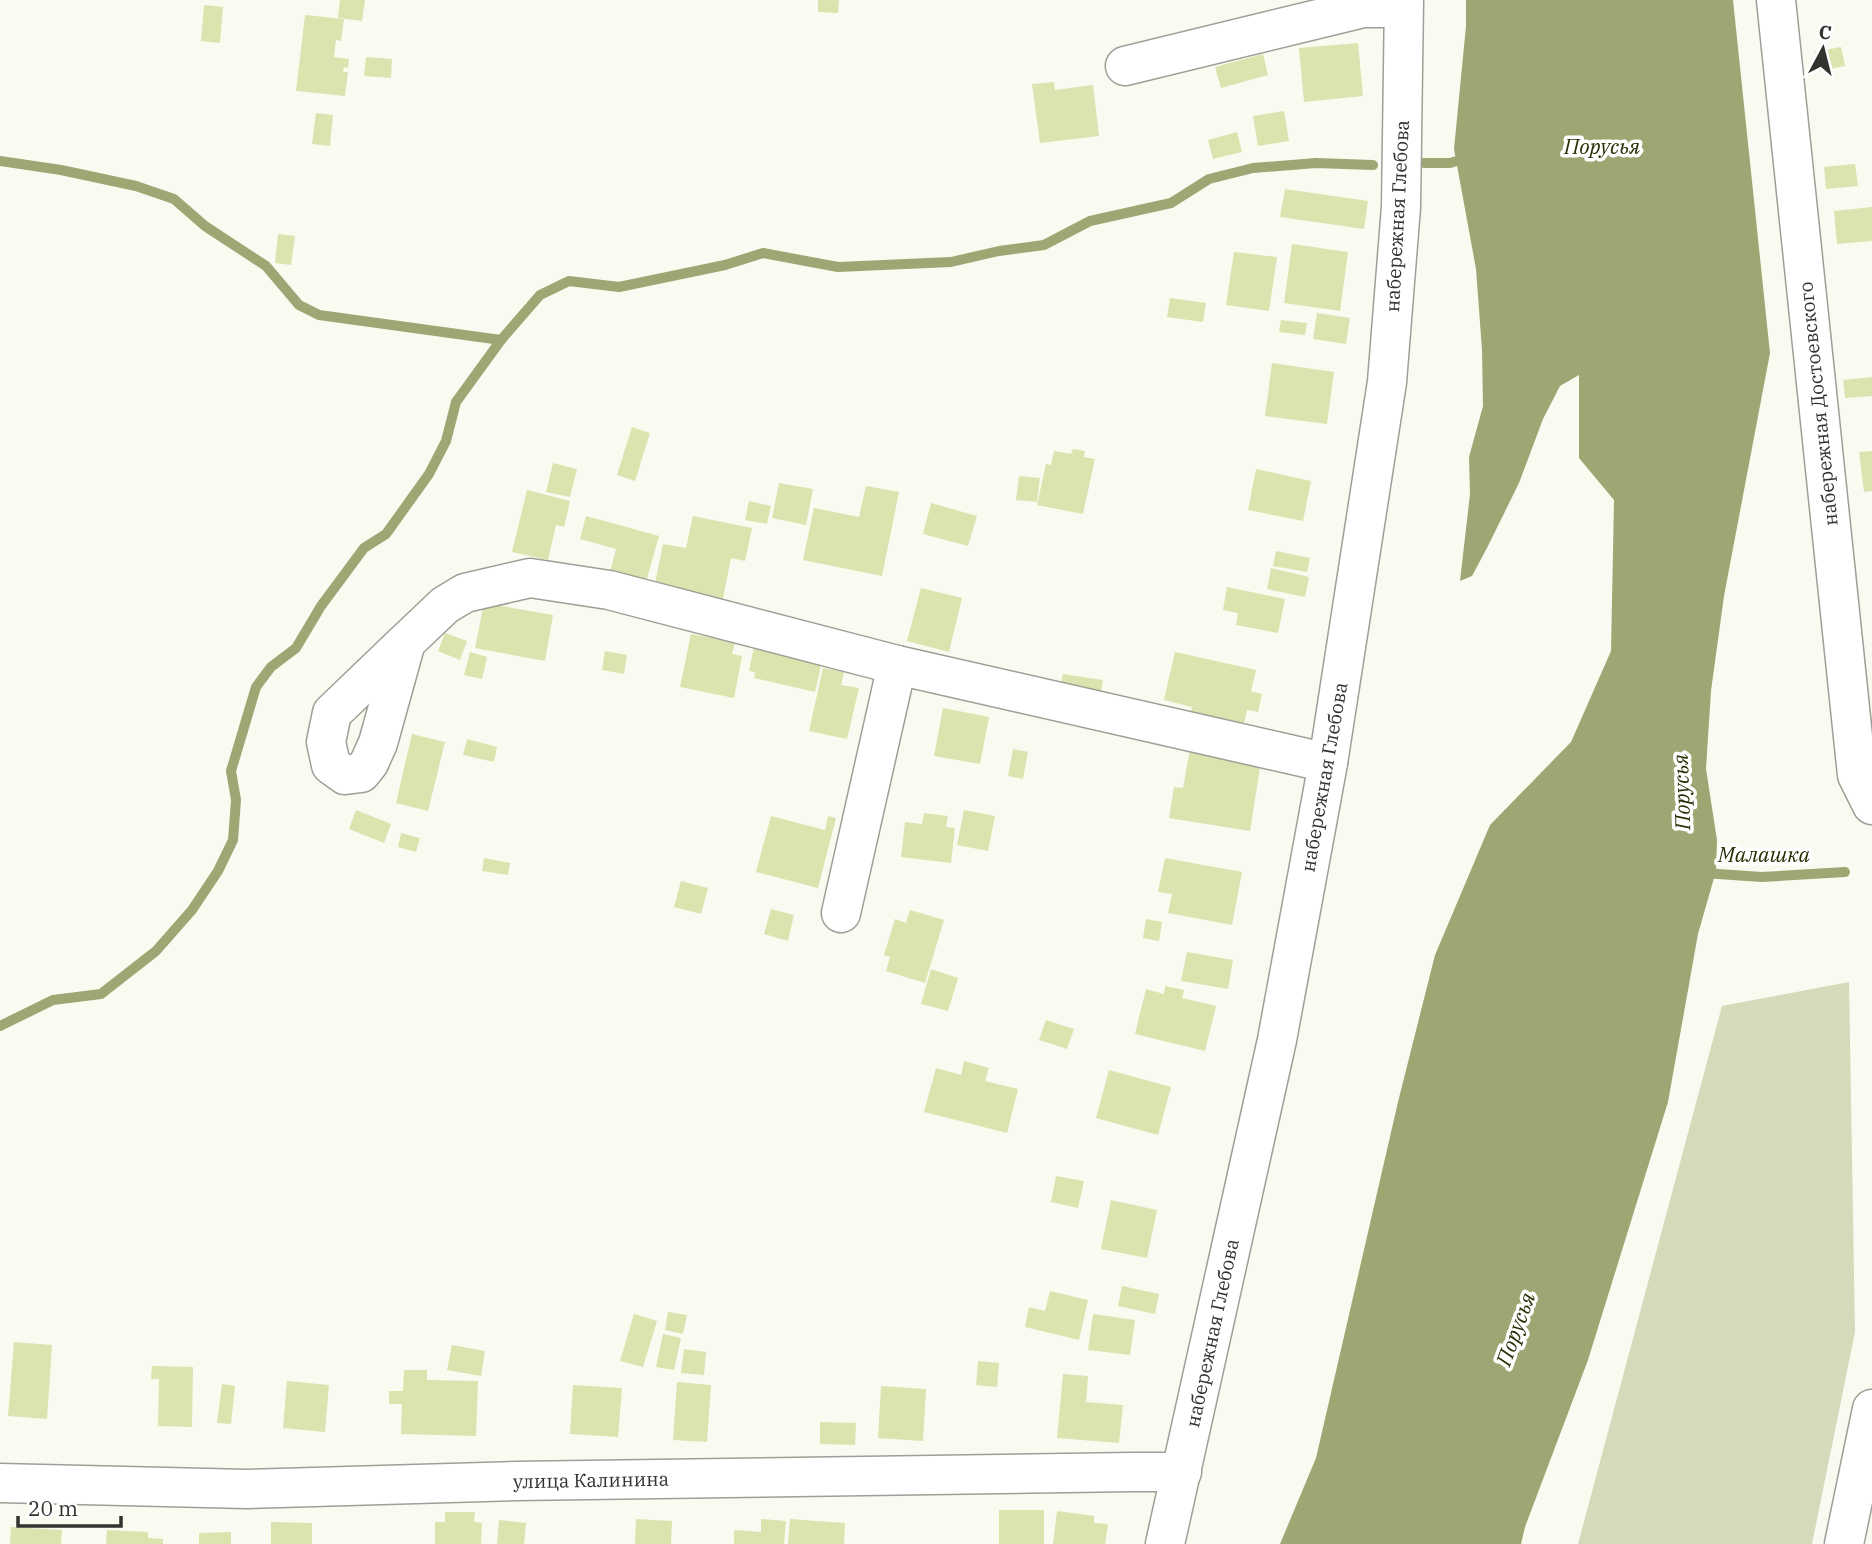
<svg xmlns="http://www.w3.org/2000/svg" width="1872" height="1544" font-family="'IBM Plex Serif',serif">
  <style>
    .green { fill: #d5daba }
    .water { fill: #9fa673 }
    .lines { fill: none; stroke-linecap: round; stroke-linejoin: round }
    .stream { stroke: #9fa673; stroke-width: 10 }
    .building { fill: #dbe3ae }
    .minor-casing { stroke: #9e9f96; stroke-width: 41 }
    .minor { stroke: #fff; stroke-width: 38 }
    .labels { text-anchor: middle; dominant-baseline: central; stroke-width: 7; stroke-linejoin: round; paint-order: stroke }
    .street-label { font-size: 19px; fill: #32322f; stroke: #fff }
    .water-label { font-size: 21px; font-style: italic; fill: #2a2e04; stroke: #fff }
  </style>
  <rect width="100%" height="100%" fill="#f9fbf1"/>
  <polygon class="green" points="1849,982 1855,1332 1812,1544 1578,1544 1722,1006"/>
  <polygon class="water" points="1466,0 1733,0 1770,353 1724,596 1711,691 1706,769 1717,840 1716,871 1698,934 1668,1102 1588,1360 1525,1527 1521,1544 1280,1544 1316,1458 1398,1102 1435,955 1490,825 1571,742 1611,651 1614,500 1579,458 1579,375 1560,386 1543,419 1519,483 1487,548 1472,576 1460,581 1470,494 1469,457 1483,406 1482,350 1476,269 1454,149 1466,26"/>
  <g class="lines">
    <g class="stream">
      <polyline points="0,161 61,170 136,186 174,199 205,226 266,266 299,305 319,315 501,340"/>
      <polyline points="1424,163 1450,163 1470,157"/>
      <polyline points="1703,873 1762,877 1845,872"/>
      <polyline points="0,1026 53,1000 101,994 156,951 192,910 218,871 233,840 236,800 231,771 256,687 271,667 296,648 321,606 364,548 386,534 429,474 446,441 456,402 501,340 540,295 569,281 619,287 725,265 763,253 838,267 951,262 999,251 1044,245 1090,221 1171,203 1209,179 1253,168 1316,163 1373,165"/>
    </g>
  </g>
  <g class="building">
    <polygon points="340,0 365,0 362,21 338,18"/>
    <polygon points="818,0 839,0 838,13 818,12"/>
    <polygon points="204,5 223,7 220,43 201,41"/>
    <polygon points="305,15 344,19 341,41 336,40 334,57 349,59 348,68 344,67 343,72 348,72 345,96 296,91"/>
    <polygon points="1358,43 1363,96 1304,102 1299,48"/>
    <polygon points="1841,47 1845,66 1819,71 1815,52"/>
    <polygon points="1263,54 1268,75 1221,88 1215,67"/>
    <polygon points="366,57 392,59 391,78 364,76"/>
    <polygon points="1054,82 1055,90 1093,85 1099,136 1040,143 1032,84"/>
    <polygon points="1284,111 1289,141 1258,146 1253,116"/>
    <polygon points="316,113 333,115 330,146 312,144"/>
    <polygon points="1237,132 1242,152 1213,159 1208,140"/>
    <polygon points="1855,164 1858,186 1826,189 1824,167"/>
    <polygon points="1285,189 1368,201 1364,229 1280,217"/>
    <polygon points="1872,207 1872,241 1837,244 1834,211"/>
    <polygon points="278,234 295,236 291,265 275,263"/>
    <polygon points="1292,244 1348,252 1340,311 1284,303"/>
    <polygon points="1234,252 1277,257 1269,311 1226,305"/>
    <polygon points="1170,298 1206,303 1203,322 1167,317"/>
    <polygon points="1317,313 1350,318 1346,344 1313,339"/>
    <polygon points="1281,320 1307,323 1305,335 1279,332"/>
    <polygon points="1272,363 1334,372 1327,424 1265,416"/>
    <polygon points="1872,377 1872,396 1845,398 1843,380"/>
    <polygon points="632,427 650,433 635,481 617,475"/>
    <polygon points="1073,449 1085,451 1084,457 1095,459 1083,514 1037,505 1046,464 1051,465 1054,451 1071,454"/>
    <polygon points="1872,451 1872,491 1864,492 1859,452"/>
    <polygon points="553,463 577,469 570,497 546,492"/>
    <polygon points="1256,469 1311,481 1303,521 1248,510"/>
    <polygon points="1019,476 1040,478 1037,502 1016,500"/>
    <polygon points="779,483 813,489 806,525 772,518"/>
    <polygon points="866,486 899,492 882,576 803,560 814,508 859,517"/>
    <polygon points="527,490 570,501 564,527 556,525 548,560 512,552"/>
    <polygon points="749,501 771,506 767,524 745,520"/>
    <polygon points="931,503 977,516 968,546 923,534"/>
    <polygon points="586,516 659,536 645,586 609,577 616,549 580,539"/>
    <polygon points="693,516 752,528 745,561 731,558 722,603 654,588 663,544 686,548"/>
    <polygon points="1276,551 1310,558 1307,572 1273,566"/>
    <polygon points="1271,568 1309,577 1305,597 1267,589"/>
    <polygon points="1227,587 1285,599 1278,633 1236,625 1238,613 1223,610"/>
    <polygon points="921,588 962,598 949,652 907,641"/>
    <polygon points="484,603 553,615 545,661 475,648"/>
    <polygon points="445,633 467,641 460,660 438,651"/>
    <polygon points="691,634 735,642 732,654 742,656 734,698 680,687"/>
    <polygon points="755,642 823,657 815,692 754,678 755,672 749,671"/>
    <polygon points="605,651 627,655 624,674 602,670"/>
    <polygon points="470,652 487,657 482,679 464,675"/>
    <polygon points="1175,652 1256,670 1251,691 1262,694 1258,712 1247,710 1243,728 1190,716 1192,707 1164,700"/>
    <polygon points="823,668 844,672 841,685 859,688 847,739 809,731"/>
    <polygon points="1063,674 1103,680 1100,699 1060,693"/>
    <polygon points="943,708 989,717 980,764 934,756"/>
    <polygon points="412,734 445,742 428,811 396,803"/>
    <polygon points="467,739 497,747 494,762 463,755"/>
    <polygon points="1013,749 1028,752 1023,779 1008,776"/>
    <polygon points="1190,749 1261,761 1250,831 1169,818 1174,787 1183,788"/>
    <polygon points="356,810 391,824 384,843 349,829"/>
    <polygon points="964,810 995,816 988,851 957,845"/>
    <polygon points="924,813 948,816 946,827 955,828 951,863 901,857 905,822 922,824"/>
    <polygon points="771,816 825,830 828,816 836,818 818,888 756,872"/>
    <polygon points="401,833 420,838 416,852 398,847"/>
    <polygon points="484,858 510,863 508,875 482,871"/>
    <polygon points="1165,858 1242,872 1232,925 1168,913 1172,894 1158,892"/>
    <polygon points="681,881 708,888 701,914 674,907"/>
    <polygon points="771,909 794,915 788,941 764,934"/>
    <polygon points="910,910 944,920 925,983 886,971 890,957 884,955 895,919 906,923"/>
    <polygon points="1146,919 1162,922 1159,941 1143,938"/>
    <polygon points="1187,952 1233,960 1228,989 1181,981"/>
    <polygon points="931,969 958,978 948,1011 921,1004"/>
    <polygon points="1165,986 1184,990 1182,998 1216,1006 1205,1051 1135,1034 1146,989 1164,994"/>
    <polygon points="1046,1020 1074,1029 1067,1049 1039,1040"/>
    <polygon points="964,1061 989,1068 985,1081 1018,1089 1007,1133 924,1112 936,1068 961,1075"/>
    <polygon points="1109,1070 1171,1087 1158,1135 1096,1118"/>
    <polygon points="1056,1176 1084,1181 1078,1208 1051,1202"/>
    <polygon points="1111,1200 1157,1210 1147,1258 1101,1249"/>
    <polygon points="1122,1286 1159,1294 1155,1314 1118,1306"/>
    <polygon points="1050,1291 1088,1300 1079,1340 1025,1327 1029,1307 1045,1311"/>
    <polygon points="668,1312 687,1315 683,1334 665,1330"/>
    <polygon points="634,1314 657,1321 643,1367 620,1361"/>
    <polygon points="1093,1314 1135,1320 1130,1355 1088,1350"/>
    <polygon points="663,1334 681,1338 674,1370 656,1367"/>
    <polygon points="14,1342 52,1345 47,1419 8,1416"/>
    <polygon points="452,1345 485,1351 481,1376 447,1370"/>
    <polygon points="684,1349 706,1352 704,1375 681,1373"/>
    <polygon points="978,1361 999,1363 997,1387 976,1385"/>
    <polygon points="152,1366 193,1367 192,1427 158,1426 159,1379 151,1379"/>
    <polygon points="404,1370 427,1370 427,1380 478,1381 476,1436 401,1434 402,1404 389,1404 389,1391 403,1391"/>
    <polygon points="1063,1374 1088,1376 1086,1402 1123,1405 1119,1443 1057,1438"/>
    <polygon points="287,1381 329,1385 325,1432 283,1428"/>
    <polygon points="677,1382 711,1385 707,1442 673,1440"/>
    <polygon points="222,1384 235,1386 231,1424 217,1423"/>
    <polygon points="573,1385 622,1388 618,1437 570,1434"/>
    <polygon points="881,1386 926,1389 923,1441 878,1438"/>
    <polygon points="820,1422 856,1423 855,1445 820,1444"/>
    <rect x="999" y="1510" width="45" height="34"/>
    <polygon points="1057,1511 1094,1516 1094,1523 1108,1524 1105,1544 1053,1544"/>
    <polygon points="445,1512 475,1512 474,1522 482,1523 481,1544 435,1544 435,1522 445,1522"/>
    <polygon points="636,1519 672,1521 671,1544 635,1544"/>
    <polygon points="761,1519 786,1521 784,1544 734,1544 734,1530 761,1532"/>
    <polygon points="790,1519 845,1523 844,1544 788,1544"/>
    <polygon points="499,1520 526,1523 524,1544 497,1544"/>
    <polygon points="271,1522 312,1523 312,1544 271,1544"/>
    <polygon points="11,1527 62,1530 61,1544 10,1544"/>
    <polygon points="107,1530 148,1532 148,1538 163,1539 163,1544 106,1544"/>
    <polygon points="231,1532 231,1544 199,1544 199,1533"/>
  </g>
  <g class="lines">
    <defs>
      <g id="minor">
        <polyline points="1776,0 1857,775 1872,805"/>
        <polyline points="1125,66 1363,8 1403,8"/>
        <polyline points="406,642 332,713 326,742 331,765 345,775 361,773 369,763 378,743 406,642 445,605 465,593 530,578 609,590 897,665 1328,763"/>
        <polyline points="841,913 897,665"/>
        <polyline points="0,1483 247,1489 516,1481 1133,1472 1182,1472"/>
        <polyline points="1165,1544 1277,1040 1328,763 1387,382 1401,207 1404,0"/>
        <polyline points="1844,1544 1872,1409"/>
      </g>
    </defs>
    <use href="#minor" class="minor-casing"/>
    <use href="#minor" class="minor"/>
  </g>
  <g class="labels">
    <g class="street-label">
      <text transform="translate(1397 216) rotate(-87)">набережная Глебова</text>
      <text transform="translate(1818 404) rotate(-96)">набережная Достоевского</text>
      <text transform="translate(1324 777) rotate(-80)">набережная Глебова</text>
      <text transform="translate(1212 1333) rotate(-78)">набережная Глебова</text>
      <text transform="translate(591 1480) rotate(-1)">улица Калинина</text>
    </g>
    <g class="water-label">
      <text x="1602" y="146">Порусья</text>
      <text transform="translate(1681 792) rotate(-92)">Порусья</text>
      <text x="1764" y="854">Малашка</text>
      <text transform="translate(1515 1329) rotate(-70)">Порусья</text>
    </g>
  </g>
  <g transform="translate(1823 49) rotate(7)" stroke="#ffffff" stroke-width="5" paint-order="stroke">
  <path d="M0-5L12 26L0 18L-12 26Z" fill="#32322f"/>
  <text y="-10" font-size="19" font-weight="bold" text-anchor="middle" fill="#32322f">С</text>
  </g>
  <path d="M18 1516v10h103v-10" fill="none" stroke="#32322f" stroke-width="3.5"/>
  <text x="28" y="1516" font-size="21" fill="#32322f" stroke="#ffffff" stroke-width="5" paint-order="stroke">20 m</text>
</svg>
